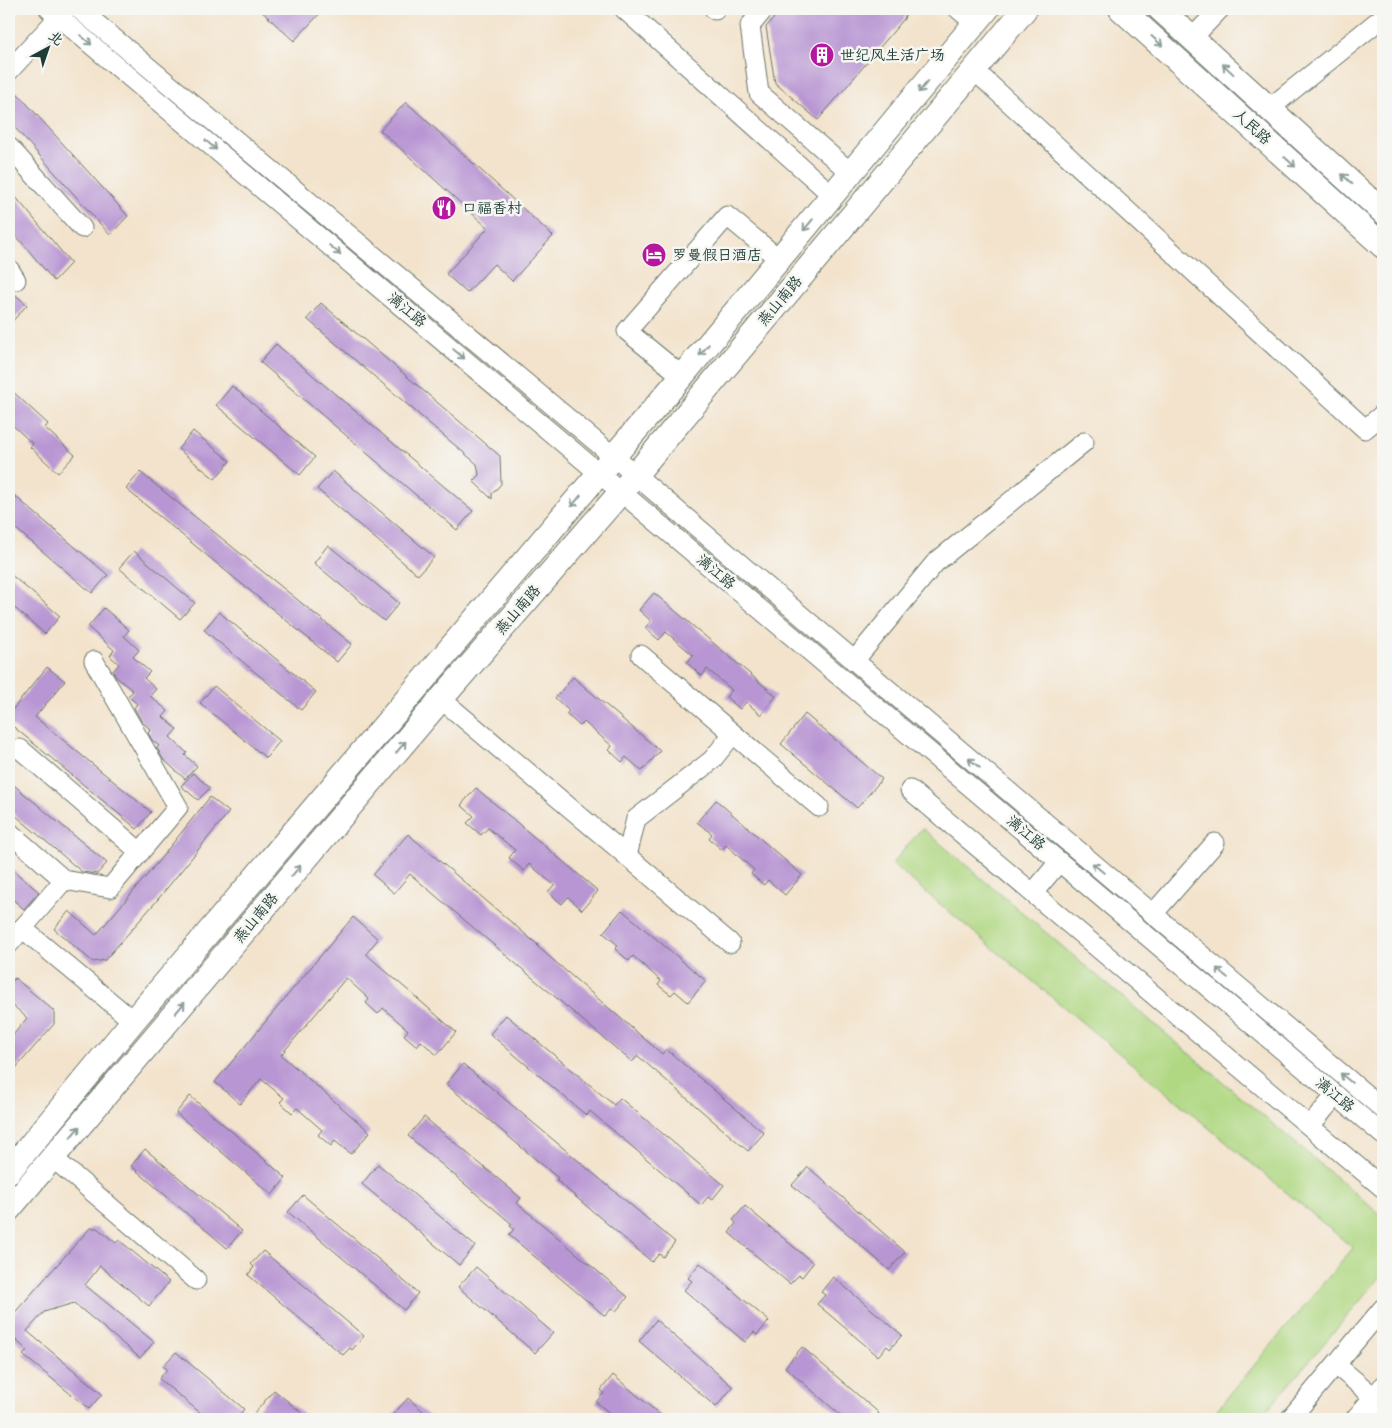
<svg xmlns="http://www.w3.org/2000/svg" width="1392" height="1428" font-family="Pangolin,'LXGW WenKai TC',sans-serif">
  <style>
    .green { fill: #b0d883; stroke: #688a5c }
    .building { fill: #b895d3 }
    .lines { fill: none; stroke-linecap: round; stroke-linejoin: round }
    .minor-casing { stroke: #697769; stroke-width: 21 }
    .major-casing { stroke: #697769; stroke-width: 26 }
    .minor { stroke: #fff; stroke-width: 19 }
    .major { stroke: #fff; stroke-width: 24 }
    .oneway { stroke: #8f9e9a }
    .labels { text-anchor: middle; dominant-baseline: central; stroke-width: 5; stroke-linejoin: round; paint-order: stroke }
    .poi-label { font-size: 15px; fill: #1f3d34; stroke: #f6f6f2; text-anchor: start }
    .street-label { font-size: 15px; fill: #1f3d34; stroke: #f6f6f2 }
  </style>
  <rect width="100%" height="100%" fill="#f6f6f2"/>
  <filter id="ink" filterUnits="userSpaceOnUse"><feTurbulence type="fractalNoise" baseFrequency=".02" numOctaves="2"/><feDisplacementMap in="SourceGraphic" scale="10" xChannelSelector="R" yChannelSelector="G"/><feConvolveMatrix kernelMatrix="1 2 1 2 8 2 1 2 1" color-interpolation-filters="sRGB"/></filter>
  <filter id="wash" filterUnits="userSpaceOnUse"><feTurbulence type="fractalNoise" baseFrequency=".0096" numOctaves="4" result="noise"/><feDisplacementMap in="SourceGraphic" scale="20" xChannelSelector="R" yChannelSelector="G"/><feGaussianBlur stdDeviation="1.12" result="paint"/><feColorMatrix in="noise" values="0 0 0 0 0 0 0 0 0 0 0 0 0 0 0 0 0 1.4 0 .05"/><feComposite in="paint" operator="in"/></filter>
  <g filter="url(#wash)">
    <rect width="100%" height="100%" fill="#f3e3cc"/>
    <polygon class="green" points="922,828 1383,1217 1383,1274 1260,1419 1209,1419 1353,1248 892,864"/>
    <g id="blocks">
      <g class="building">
        <polygon points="259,9 324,9 294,41"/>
        <polygon points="782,9 907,9 904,19 818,120 775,83 766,27"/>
        <polygon points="9,84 128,216 110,235 9,121"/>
        <polygon points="406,102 553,236 512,281 494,264 467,293 446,274 488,228 380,130"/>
        <polygon points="9,189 71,263 54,281 9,227"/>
        <polygon points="9,289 27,305 9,325"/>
        <polygon points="321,303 500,456 501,484 492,494 492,499 473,481 479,475 477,464 307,319"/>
        <polygon points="276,344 473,511 457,530 260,362"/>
        <polygon points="232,386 315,457 300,475 216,405"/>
        <polygon points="9,388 48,424 45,428 75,455 58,473 30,447 33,444 9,422"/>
        <polygon points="193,431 230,461 215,479 178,449"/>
        <polygon points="333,471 434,557 418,575 317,489"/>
        <polygon points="140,472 352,644 337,662 126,489"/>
        <polygon points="9,491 108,575 92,593 9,523"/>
        <polygon points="328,545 399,603 384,621 314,563"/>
        <polygon points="134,551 195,603 180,619 119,568"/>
        <polygon points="9,573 60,616 45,634 9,603"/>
        <polygon points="654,593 776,696 761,715 746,702 740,709 726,697 732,690 707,669 702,676 687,663 693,655 666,632 659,640 645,628 651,621 639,610"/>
        <polygon points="104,608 129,630 124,636 139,650 133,657 150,672 144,678 156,689 150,696 168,711 163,717 177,729 170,737 187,753 185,755 197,766 185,779 163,759 157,748 159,746 152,740 148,733 151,730 142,722 134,708 137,704 128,696 133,691 115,676 113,671 119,664 110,656 114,650 88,627"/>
        <polygon points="219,612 316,692 301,710 204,630"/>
        <polygon points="47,667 65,681 35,717 151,812 137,829 9,723 9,714"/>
        <polygon points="573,677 660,751 642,771 626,757 622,762 609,750 612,746 584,722 580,726 566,714 569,711 555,698"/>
        <polygon points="214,686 280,741 266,758 200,703"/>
        <polygon points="805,714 882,779 857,808 781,744"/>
        <polygon points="193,773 210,788 198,800 181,786"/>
        <polygon points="9,781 107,863 97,874 82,872 9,810"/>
        <polygon points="476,788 598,891 582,910 568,897 562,904 548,892 554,885 529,864 524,871 509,858 515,850 488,828 481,835 467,823 474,816 461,805"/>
        <polygon points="210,797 229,812 154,904 105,960 93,962 54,929 69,911 96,935 148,874"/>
        <polygon points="716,800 802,875 785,895 768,880 764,885 751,874 754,870 726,845 722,850 709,838 712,834 697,822"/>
        <polygon points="408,834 538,945 537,946 662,1054 666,1049 764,1133 748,1151 638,1056 632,1062 410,874 394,893 373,875"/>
        <polygon points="9,867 39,892 24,909 9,896"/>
        <polygon points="622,910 706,981 688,1002 675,991 671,995 658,985 661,981 633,956 629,961 615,949 618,945 603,933"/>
        <polygon points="353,917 378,939 366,954 456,1032 437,1055 421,1041 417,1046 404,1035 408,1030 383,1008 378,1014 366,1003 369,999 346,978 281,1055 370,1132 351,1154 335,1141 331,1146 318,1135 322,1130 297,1108 292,1113 280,1102 284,1098 261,1079 240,1104 215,1082"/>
        <polygon points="15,978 54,1011 54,1024 9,1076 9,1040 27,1018 9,1002 9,985"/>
        <polygon points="506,1015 614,1105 620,1098 724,1185 712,1200 708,1197 701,1205 590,1111 587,1116 490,1034"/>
        <polygon points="463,1064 675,1242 663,1257 659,1254 652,1262 556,1180 558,1178 446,1084"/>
        <polygon points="190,1096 286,1178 272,1195 176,1113"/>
        <polygon points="424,1117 521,1198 517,1203 628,1297 616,1311 612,1308 605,1316 509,1235 514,1229 510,1226 512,1224 408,1136"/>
        <polygon points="145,1149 242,1231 227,1248 131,1166"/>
        <polygon points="378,1164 475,1246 459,1265 362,1184"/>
        <polygon points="808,1167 905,1252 889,1270 792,1185"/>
        <polygon points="303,1195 418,1293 404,1310 288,1212"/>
        <polygon points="745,1206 813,1263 802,1277 799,1275 790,1284 729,1233 736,1223 733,1220"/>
        <polygon points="90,1228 97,1228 116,1243 119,1240 169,1282 149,1306 100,1266 85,1285 154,1342 140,1358 74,1303 44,1312 27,1331 102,1394 89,1409 23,1355 27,1350 9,1334 9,1319"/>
        <polygon points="263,1251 364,1336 352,1350 350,1348 343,1355 248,1275 254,1267 251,1264"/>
        <polygon points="700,1263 769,1321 757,1335 754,1332 745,1342 684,1290 692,1281 688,1278"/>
        <polygon points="476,1267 553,1333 535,1353 458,1287"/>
        <polygon points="833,1277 902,1335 890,1349 887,1346 878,1356 817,1304 825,1295 821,1292"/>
        <polygon points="656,1320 733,1387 716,1407 639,1341"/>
        <polygon points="802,1347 879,1413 874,1419 845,1419 785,1367"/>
        <polygon points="176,1352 244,1409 236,1419 208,1419 159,1379 167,1369 163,1366"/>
        <polygon points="613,1375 665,1419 617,1419 596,1402 604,1393 601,1390"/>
        <polygon points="274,1390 309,1419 261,1419 254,1414"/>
        <polygon points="408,1398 432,1419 389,1419"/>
      </g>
    </g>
  </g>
  <g filter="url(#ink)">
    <use href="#blocks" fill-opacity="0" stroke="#697769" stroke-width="1"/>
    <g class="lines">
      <defs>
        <g id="minor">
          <polyline points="49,9 1383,1135"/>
          <polyline points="79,9 613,456 1383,1109"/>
          <polyline points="624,9 832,195"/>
          <polyline points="714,9 715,10"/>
          <polyline points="764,9 750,26 759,93 851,173"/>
          <polyline points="958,9 975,23"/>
          <polyline points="1193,37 1220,9"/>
          <polyline points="9,71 66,9"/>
          <polyline points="975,71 1365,429 1383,414"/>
          <polyline points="1270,108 1383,17"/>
          <polyline points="9,147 82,228"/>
          <polyline points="9,269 16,280"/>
          <polyline points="682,376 627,331 727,216 779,259"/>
          <polyline points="641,655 819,807"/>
          <polyline points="854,661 935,563 1084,442"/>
          <polyline points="441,699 730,943"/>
          <polyline points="20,749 140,852"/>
          <polyline points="910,790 1383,1188"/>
          <polyline points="9,832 64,880"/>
          <polyline points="627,856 636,819 712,760 733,734"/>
          <polyline points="1033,893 1059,862"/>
          <polyline points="1153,914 1215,843"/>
          <polyline points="22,928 133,1021"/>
          <polyline points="9,944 64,880 110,888 178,807 94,661"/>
          <polyline points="1310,1126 1336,1095"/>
          <polyline points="53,1158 196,1280"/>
          <polyline points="1336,1365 1374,1397"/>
          <polyline points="1290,1419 1383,1308"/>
          <polyline points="1355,1419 1383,1386"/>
          <polyline points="1379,1419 1383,1414"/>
        </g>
        <g id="major">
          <polyline points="1121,9 1383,246"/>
          <polyline points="1160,9 1383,212"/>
          <polyline points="9,1171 133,1021 682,376 987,9"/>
          <polyline points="9,1209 441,699 621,492 1025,9"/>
        </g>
      </defs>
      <use href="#minor" class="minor-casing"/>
      <use href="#major" class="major-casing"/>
      <use href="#minor" class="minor"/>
      <use href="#major" class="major"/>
    </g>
    <defs><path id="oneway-shaft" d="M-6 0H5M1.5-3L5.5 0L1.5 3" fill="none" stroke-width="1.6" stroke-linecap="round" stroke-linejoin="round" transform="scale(1.25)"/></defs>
    <g class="oneway">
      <use href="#oneway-shaft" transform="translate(86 40) rotate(40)"/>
      <use href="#oneway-shaft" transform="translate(1157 41) rotate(42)"/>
      <use href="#oneway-shaft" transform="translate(1228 69) rotate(-137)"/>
      <use href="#oneway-shaft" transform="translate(923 87) rotate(130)"/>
      <use href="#oneway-shaft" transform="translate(211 145) rotate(40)"/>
      <use href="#oneway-shaft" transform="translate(1290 162) rotate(42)"/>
      <use href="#oneway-shaft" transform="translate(1347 179) rotate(-137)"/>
      <use href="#oneway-shaft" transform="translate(808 225) rotate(130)"/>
      <use href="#oneway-shaft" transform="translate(335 250) rotate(40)"/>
      <use href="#oneway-shaft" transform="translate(704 350) rotate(130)"/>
      <use href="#oneway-shaft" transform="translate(459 354) rotate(40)"/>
      <use href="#oneway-shaft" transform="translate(576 501) rotate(130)"/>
      <use href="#oneway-shaft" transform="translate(401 747) rotate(-50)"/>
      <use href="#oneway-shaft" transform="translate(974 763) rotate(-140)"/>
      <use href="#oneway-shaft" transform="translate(1098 868) rotate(-140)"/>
      <use href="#oneway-shaft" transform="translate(296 871) rotate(-50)"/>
      <use href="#oneway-shaft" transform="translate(1222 973) rotate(-140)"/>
      <use href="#oneway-shaft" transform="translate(180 1008) rotate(-50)"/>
      <use href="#oneway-shaft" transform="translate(1346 1078) rotate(-140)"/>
      <use href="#oneway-shaft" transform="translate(75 1132) rotate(-50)"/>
    </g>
  </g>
  <defs>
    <symbol id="building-disc" viewBox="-11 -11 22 22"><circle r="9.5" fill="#b5179e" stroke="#f6f6f2"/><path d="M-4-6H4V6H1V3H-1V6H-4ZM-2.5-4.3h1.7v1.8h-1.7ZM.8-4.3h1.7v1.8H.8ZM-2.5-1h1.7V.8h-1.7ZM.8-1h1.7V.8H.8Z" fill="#fff"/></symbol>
    <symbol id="restaurant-disc" viewBox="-11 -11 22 22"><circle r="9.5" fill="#b5179e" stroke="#f6f6f2"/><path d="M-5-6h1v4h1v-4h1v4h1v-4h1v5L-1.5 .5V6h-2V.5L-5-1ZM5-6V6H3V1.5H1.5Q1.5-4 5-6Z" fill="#fff"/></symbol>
    <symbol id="hotel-disc" viewBox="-11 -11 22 22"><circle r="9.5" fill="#b5179e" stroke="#f6f6f2"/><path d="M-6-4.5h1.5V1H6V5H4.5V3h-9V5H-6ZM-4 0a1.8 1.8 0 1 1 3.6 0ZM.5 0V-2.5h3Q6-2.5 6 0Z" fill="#fff"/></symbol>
  </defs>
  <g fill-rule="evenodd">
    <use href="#building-disc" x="808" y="41" width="28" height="28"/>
    <use href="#restaurant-disc" x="430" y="194" width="28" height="28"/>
    <use href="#hotel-disc" x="640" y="241" width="28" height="28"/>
  </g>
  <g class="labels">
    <g class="poi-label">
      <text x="840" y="55">世纪风生活广场</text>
      <text x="462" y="208">口福香村</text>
      <text x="672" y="255">罗曼假日酒店</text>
    </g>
    <g class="street-label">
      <text transform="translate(1252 127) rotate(42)">人民路</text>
      <text transform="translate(780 301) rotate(-50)">燕山南路</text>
      <text transform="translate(407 310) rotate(40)">漓江路</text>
      <text transform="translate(716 572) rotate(40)">漓江路</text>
      <text transform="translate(518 610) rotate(-49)">燕山南路</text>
      <text transform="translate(1026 833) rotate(40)">漓江路</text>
      <text transform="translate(256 918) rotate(-50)">燕山南路</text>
      <text transform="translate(1335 1095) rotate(40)">漓江路</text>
    </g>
  </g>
  <rect width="1392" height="1428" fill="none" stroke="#f6f6f2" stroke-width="30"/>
  <g transform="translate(48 48) rotate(40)" stroke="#f6f6f2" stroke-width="4" paint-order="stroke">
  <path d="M0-4L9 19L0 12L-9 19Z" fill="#1f3d34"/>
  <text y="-8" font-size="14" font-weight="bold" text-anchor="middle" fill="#1f3d34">北</text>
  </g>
</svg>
